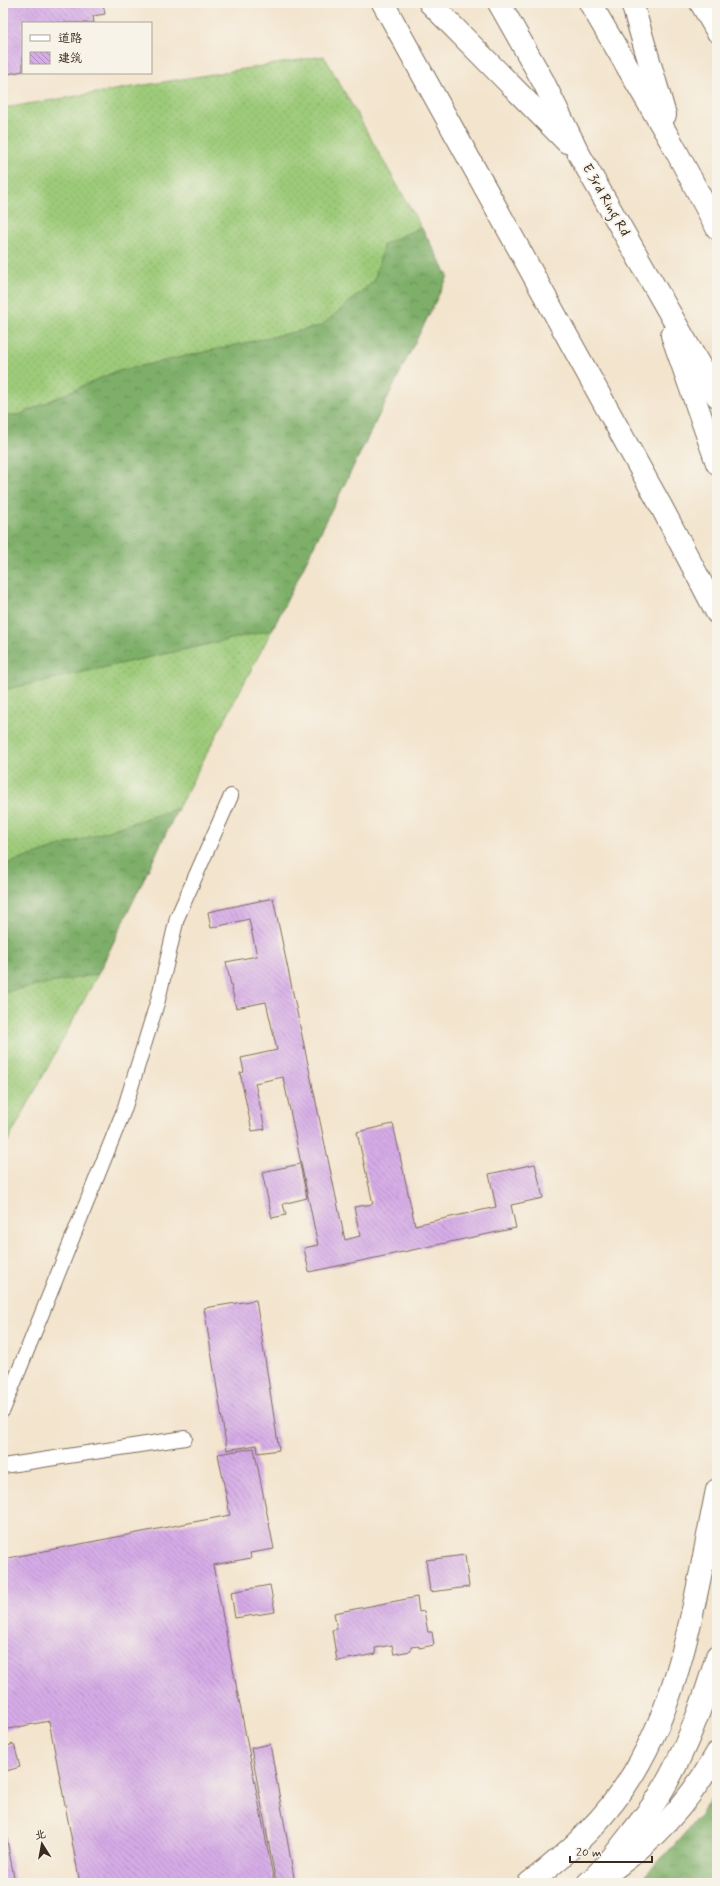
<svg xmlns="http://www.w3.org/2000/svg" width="720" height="1886" font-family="Mynerve,'LXGW WenKai TC',sans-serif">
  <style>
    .grass { fill: url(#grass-dots); stroke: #6c7a4c }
    .forest { fill: url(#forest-crowns); stroke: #5c6c44 }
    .building { fill: url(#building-back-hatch) }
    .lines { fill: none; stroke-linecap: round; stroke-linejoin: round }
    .lane-casing { stroke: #7b6b5b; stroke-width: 16 }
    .secondary-casing { stroke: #7b6b5b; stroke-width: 24 }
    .highway-casing { stroke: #7b6b5b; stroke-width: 24 }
    .lane { stroke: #fff; stroke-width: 14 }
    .secondary { stroke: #fff; stroke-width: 22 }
    .highway { stroke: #fff; stroke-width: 22 }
    .labels { text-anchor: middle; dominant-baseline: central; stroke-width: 4; stroke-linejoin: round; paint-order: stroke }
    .street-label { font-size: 14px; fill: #3b2a1e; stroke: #f7f3e8 }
  </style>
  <defs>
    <pattern id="grass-dots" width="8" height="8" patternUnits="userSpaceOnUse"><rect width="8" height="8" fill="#9dcb79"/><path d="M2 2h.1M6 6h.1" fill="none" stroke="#88ae68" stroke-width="1.8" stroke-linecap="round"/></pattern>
    <pattern id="forest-crowns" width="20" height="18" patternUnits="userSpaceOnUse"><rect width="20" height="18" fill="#7eaf69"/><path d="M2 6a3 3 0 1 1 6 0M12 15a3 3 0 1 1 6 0" fill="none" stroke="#688f56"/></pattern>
    <pattern id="building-back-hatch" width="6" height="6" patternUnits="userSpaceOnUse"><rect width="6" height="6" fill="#d6ace7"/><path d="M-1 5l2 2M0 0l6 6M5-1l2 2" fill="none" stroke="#af8cbb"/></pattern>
  </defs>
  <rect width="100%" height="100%" fill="#f7f3e8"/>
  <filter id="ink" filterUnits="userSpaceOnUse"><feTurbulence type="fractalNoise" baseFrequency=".025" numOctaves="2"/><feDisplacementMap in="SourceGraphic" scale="8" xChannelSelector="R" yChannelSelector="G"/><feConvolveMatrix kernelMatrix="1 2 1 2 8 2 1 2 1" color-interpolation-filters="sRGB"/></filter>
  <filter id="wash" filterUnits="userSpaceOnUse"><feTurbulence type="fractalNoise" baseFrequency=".012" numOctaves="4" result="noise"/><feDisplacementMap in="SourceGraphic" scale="16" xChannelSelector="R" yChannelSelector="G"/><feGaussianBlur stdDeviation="0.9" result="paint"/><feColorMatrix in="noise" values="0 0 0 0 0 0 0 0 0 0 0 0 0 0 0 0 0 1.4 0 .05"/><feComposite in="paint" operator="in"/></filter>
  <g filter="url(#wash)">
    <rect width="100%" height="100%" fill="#f3e4cd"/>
    <polygon class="grass" points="324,56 421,227 448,276 272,630 178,808 98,974 3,1150 3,108"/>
    <g class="forest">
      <polygon points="421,227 448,276 272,630 3,690 3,415 19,415 114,372 321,326 374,281 384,244"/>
      <polygon points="178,808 98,974 3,992 3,865"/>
      <path d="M 717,1789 L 717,1883 L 637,1883 C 666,1854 696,1825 717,1789 Z"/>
    </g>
    <g id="blocks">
      <g class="building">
        <polygon points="3,3 103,3 105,14 93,16 94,23 23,23 23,71 3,75"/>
        <polygon points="273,898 345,1240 360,1236 354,1207 373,1204 357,1132 393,1124 415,1225 496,1207 489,1174 535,1164 543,1198 511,1205 516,1228 309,1272 304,1248 318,1245 283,1077 255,1083 265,1129 252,1131 240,1073 244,1072 241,1058 277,1050 266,1002 236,1008 226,962 257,956 249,919 211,928 208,912"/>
        <polygon points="300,1164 307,1198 283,1204 286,1215 272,1218 262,1172"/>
        <polygon points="256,1300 279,1450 258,1453 257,1445 227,1450 204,1308"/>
        <polygon points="254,1448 274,1549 250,1553 251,1558 213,1565 274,1882 80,1883 49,1721 3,1730 3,1559 230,1515 218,1454"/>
        <polygon points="465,1555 469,1587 430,1592 426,1560"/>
        <polygon points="270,1585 275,1612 235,1618 231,1592"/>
        <polygon points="417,1597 419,1612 424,1611 428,1632 432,1632 434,1645 419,1648 419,1646 411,1647 411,1651 394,1654 392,1645 375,1648 376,1654 337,1661 332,1630 337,1629 334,1613"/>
        <polygon points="14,1744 20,1767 3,1772 3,1747"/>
        <polygon points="270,1744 295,1883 276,1883 251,1748"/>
        <polygon points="4,1824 15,1883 3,1883"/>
      </g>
    </g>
  </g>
  <g filter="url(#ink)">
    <use href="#blocks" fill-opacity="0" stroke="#7b6b5b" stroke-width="1"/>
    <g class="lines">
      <defs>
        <g id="lane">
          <polyline points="3,1410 124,1110 158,1000 177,918 231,796"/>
          <polyline points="3,1466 185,1438"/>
        </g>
        <g id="secondary">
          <polyline points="383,3 662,508 717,613"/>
          <polyline points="701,3 717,31"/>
          <path d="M 529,1883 C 569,1853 607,1817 633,1774 C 685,1688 697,1586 717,1490"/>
        </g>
        <g id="highway">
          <polyline points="430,3 567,142"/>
          <polyline points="499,3 543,81 580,156 717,396"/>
          <polyline points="590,3 673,145 717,228"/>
          <polyline points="632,3 665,115"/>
          <polyline points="672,335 717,463"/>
          <path d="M 615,1868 C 657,1837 692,1798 717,1753"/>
          <path d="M 588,1883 C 604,1869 617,1852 630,1835 C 639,1823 650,1810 659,1796 C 685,1753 703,1705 717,1656"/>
        </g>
      </defs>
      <use href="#lane" class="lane-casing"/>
      <use href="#secondary" class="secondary-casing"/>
      <use href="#highway" class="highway-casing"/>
      <use href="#lane" class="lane"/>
      <use href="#secondary" class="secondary"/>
      <use href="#highway" class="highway"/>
    </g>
  </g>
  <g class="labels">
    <g class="street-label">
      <text transform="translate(606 200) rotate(60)">E 3rd Ring Rd</text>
    </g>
  </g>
  <rect width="720" height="1886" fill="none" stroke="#f7f3e8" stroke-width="16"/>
  <rect x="22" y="22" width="130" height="52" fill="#f7f3e8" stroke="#aca397"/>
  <rect x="30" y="35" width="20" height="6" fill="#ffffff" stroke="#aca397"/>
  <text x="58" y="42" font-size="12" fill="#3b2a1e">道路</text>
  <rect x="30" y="52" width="20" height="12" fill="url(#building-back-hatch)" stroke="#aca397"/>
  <text x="58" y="62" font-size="12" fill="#3b2a1e">建筑</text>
  <g transform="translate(42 1844) rotate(349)" stroke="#f7f3e8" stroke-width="3" paint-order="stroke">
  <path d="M0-3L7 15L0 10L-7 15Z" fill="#3b2a1e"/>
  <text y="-6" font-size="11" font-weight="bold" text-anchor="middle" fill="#3b2a1e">北</text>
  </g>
  <path d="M570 1856v6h82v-6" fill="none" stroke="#3b2a1e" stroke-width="2"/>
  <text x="576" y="1856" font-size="12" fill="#3b2a1e" stroke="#f7f3e8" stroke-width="3" paint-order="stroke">20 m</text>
</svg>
